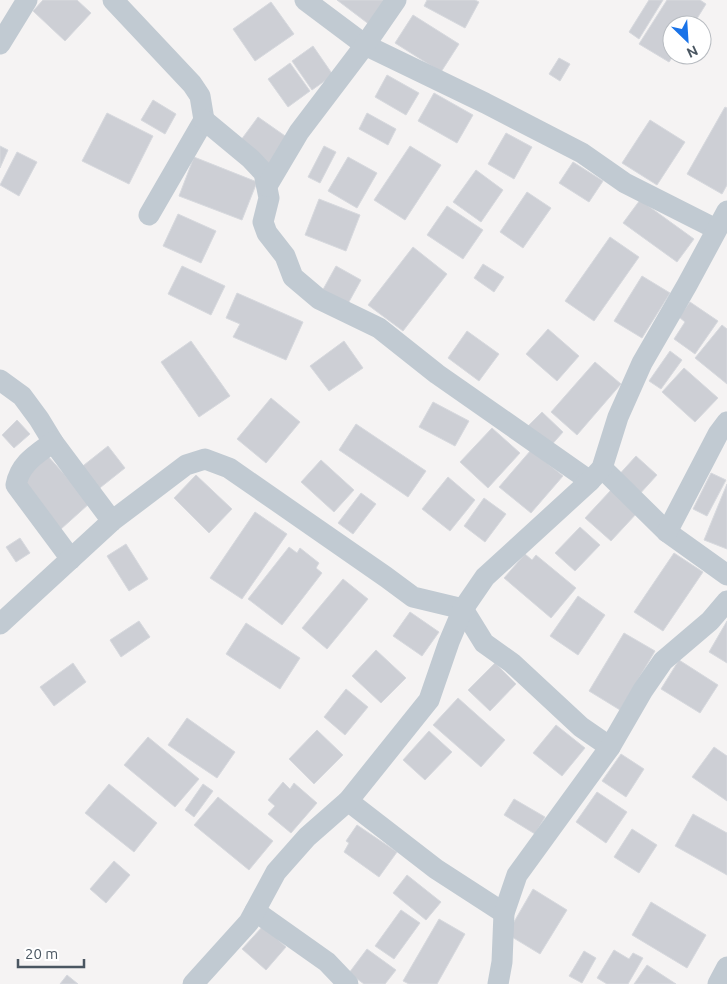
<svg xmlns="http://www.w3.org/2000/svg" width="727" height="984" font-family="Ubuntu,sans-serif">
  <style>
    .building { fill: #cdcfd5; stroke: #d7d9de }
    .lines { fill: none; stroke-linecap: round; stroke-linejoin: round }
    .minor { stroke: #c1cad2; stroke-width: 21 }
  </style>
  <rect width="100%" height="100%" fill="#f5f3f3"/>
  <g class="building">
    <polygon points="43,0 77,0 91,13 65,41 33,11"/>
    <polygon points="337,0 390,0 370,25"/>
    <polygon points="427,0 475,0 479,2 465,28 424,6"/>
    <polygon points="649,0 663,0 639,39 629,32"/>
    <polygon points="667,0 700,0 706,4 693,25 672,25 672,55 674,55 669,62 639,44"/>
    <polygon points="271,2 294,34 255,61 233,29"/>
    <polygon points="413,15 459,44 441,72 395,43"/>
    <polygon points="313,46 333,75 312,90 292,61"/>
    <polygon points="559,58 570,64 560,81 549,74"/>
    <polygon points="290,63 310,91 288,107 268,79"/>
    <polygon points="387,75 419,93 406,115 375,97"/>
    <polygon points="434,93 473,115 457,143 418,121"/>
    <polygon points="153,100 176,114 165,134 141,120"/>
    <polygon points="725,107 727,108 727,185 722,194 687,174"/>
    <polygon points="107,113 153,136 129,184 82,161"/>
    <polygon points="367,113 396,129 388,145 359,129"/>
    <polygon points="258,117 288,138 269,166 238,144"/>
    <polygon points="650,120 685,142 657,185 622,163"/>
    <polygon points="506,133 532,147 514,179 488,164"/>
    <polygon points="0,146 8,150 0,168"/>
    <polygon points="324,146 336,152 320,183 308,177"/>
    <polygon points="410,146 441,165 405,220 374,200"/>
    <polygon points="17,152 37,162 19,196 0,185"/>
    <polygon points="194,157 257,182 242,220 179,196"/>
    <polygon points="348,157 377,173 357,208 328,191"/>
    <polygon points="573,162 603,181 589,202 559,183"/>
    <polygon points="476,170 503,190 481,222 453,202"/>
    <polygon points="527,192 551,208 523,248 500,232"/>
    <polygon points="319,199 360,215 346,251 305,235"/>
    <polygon points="640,200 694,239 677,262 623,223"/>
    <polygon points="447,206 483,230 463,259 427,235"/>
    <polygon points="178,214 216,231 201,263 163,246"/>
    <polygon points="610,237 639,257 594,321 565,301"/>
    <polygon points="413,247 447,274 403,331 368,305"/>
    <polygon points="483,264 504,277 494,292 474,278"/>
    <polygon points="182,266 225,286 211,315 168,294"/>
    <polygon points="336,266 361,280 345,309 320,295"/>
    <polygon points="642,276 670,293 642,338 614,321"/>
    <polygon points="237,293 303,322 286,360 233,337 240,324 226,318"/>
    <polygon points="690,302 718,321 695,354 674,339 685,322 679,317"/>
    <polygon points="722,325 727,329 727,384 695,358"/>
    <polygon points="548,329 579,356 557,381 526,354"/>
    <polygon points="467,331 499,354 479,381 448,358"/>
    <polygon points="191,341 230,396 199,417 161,362"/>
    <polygon points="344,341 363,368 329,391 310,366"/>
    <polygon points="670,351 682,360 661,389 649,381"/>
    <polygon points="595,362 621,384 577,435 551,412"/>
    <polygon points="684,368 718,398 695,422 662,392"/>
    <polygon points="271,398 300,422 266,463 237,439"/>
    <polygon points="433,402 469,421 455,446 419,427"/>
    <polygon points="542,412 563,432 548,449 526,428"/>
    <polygon points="17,420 30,434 14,448 2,435"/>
    <polygon points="356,424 426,471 408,497 339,450"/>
    <polygon points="492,428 520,453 488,488 460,462"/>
    <polygon points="108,446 125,468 96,491 79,469"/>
    <polygon points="531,450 563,476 531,513 499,487"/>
    <polygon points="46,454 90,503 61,529 18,479"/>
    <polygon points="636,456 657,475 637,497 616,478"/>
    <polygon points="321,460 354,490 334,512 301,482"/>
    <polygon points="711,473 726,480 707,516 693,509"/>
    <polygon points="196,475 232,509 209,533 174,498"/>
    <polygon points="448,477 475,500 450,531 422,509"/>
    <polygon points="727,484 727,549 704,540"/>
    <polygon points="611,490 637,513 611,541 585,518"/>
    <polygon points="361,493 376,504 353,534 338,523"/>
    <polygon points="484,498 506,514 485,542 464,526"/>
    <polygon points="255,512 287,534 242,599 210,578"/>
    <polygon points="580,527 600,545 575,571 555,553"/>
    <polygon points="20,538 30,553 16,562 6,547"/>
    <polygon points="126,544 148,579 129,591 107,556"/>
    <polygon points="289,547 297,553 300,548 319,563 316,568 322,573 282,625 248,599"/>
    <polygon points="674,553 703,572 663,631 634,612"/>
    <polygon points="525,554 532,560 536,555 576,588 551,618 504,578"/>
    <polygon points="343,579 368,599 327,649 302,628"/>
    <polygon points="578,596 605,615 578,655 550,636"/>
    <polygon points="410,612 439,632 422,656 393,636"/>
    <polygon points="139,621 150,637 121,657 110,640"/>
    <polygon points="727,621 727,663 709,652"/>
    <polygon points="246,623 300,658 280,689 226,654"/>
    <polygon points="624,633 655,651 620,710 589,691"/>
    <polygon points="376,650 406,678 381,703 352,676"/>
    <polygon points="679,660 718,685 700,713 661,689"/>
    <polygon points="73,663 86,682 54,706 40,687"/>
    <polygon points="495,663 516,684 490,711 468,690"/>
    <polygon points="346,689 368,707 345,735 324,717"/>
    <polygon points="458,698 505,740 481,767 433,725"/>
    <polygon points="187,718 235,752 217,778 168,745"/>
    <polygon points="556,725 585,748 562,776 533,753"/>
    <polygon points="317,730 343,755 314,784 289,759"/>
    <polygon points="429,731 452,752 425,780 403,760"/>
    <polygon points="148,737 199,779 175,807 124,765"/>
    <polygon points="714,747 727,756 727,801 692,777"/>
    <polygon points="621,754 644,769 626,797 602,781"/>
    <polygon points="283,782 290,789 294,783 317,803 291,833 268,814 275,806 268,800"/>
    <polygon points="109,784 157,823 134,852 85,813"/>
    <polygon points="203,784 213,791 194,817 185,810"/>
    <polygon points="597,792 627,812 606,843 576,822"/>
    <polygon points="218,797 273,841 249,870 194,825"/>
    <polygon points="514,799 545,817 535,834 504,815"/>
    <polygon points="693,814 727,833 727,875 675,846"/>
    <polygon points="357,825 397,852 379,877 344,852 349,843 346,841"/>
    <polygon points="632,829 657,845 639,873 614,857"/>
    <polygon points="114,861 130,875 106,903 90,889"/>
    <polygon points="407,875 441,902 426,920 393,893"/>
    <polygon points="533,889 567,910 540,954 507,934"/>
    <polygon points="651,902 706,935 687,968 632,935"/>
    <polygon points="401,910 420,923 394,959 375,946"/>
    <polygon points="439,919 465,934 437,984 409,984 403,981"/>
    <polygon points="263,926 286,947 266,970 242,949"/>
    <polygon points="367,949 396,970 385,984 364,984 349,973"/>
    <polygon points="614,950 629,959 633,953 643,958 628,984 607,984 597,978"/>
    <polygon points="584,951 596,958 582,983 569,976"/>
    <polygon points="647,965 676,984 634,984"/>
    <polygon points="67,975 78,984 60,984"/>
  </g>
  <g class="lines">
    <g class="minor">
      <polyline points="113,0 192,84 200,96 204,120 149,215"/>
      <polyline points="305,0 365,45 485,103 582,153 625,183 716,229"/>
      <polyline points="0,44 27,0"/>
      <polyline points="204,120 251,159 264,173 269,198 263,222 267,233 285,256 293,277 319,299 379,328 437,374 590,481"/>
      <polyline points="267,186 299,132 365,45 396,0"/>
      <polyline points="0,380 22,396 39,419 53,442 112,521"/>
      <path d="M 53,442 C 37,454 20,463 16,485 L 71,559"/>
      <polyline points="602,468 667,532 727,575"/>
      <polyline points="667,532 718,434 727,422"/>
      <polyline points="0,624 112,521 186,465 205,459 229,468 386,577 413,597 463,609 484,643 512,663 581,727 610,747"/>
      <polyline points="348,801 436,869 504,913"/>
      <polyline points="255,911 327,962 348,984"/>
      <polyline points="193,984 249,922 276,872 307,837 348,801 429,700 449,642 463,609 485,577 590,481 602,468 618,417 642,363 687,285 727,211"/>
      <polyline points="498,984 502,962 504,913 517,875 610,747 643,690 663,661 710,621 727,601"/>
      <polyline points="718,984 727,967"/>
    </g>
  </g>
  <g transform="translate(687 40) rotate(155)"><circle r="24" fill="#ffffff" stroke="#b7bbc0"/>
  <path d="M0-4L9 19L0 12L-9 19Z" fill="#1a73e8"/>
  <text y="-8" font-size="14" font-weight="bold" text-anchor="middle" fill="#4a5661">N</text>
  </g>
  <path d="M18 959v8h66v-8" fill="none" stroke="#4a5661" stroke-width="2.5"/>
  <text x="25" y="959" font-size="15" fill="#4a5661" stroke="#ffffff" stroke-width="4" paint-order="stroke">20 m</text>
</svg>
